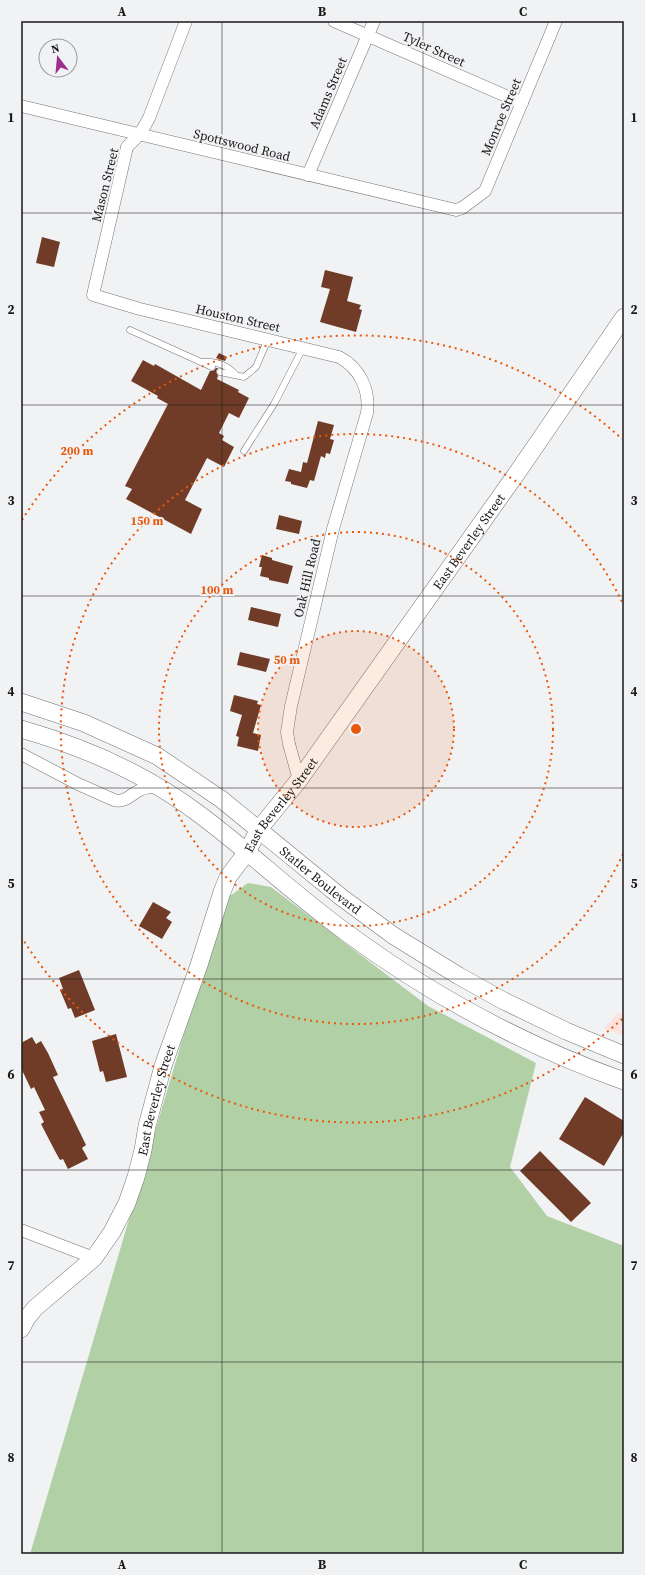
<svg xmlns="http://www.w3.org/2000/svg" width="645" height="1575" font-family="'Source Serif 4',serif">
  <style>
    .commercial { fill: #fce1de }
    .green { fill: #b1d0a5 }
    .building { fill: #703c27 }
    .lines { fill: none; stroke-linecap: round; stroke-linejoin: round }
    .lane-casing { stroke: #747477; stroke-width: 7 }
    .street-casing { stroke: #747477; stroke-width: 13 }
    .secondary-casing { stroke: #747477; stroke-width: 18 }
    .lane { stroke: #fff; stroke-width: 6 }
    .street { stroke: #fff; stroke-width: 12 }
    .secondary { stroke: #fff; stroke-width: 17 }
    .grid { fill: none; stroke: #19191a; stroke-width: 1; stroke-opacity: 0.55 }
    .ring { fill: none; stroke: #e8590c; stroke-width: 2; stroke-dasharray: 2 4 }
    .labels { text-anchor: middle; dominant-baseline: central; stroke-width: 4; stroke-linejoin: round; paint-order: stroke }
    .street-label { font-size: 13px; fill: #19191a; stroke: #f1f2f4 }
    .centre { fill: #e8590c; stroke: #f1f2f4; stroke-width: 2 }
    .ring-label { font-size: 12px; text-anchor: middle; font-weight: bold; fill: #e8590c; stroke: #f1f2f4; stroke-width: 4; stroke-linejoin: round; paint-order: stroke }
    .neatline { fill: none; stroke: #19191a; stroke-width: 1.5 }
    .grid-label { font-size: 13px; text-anchor: middle; font-weight: bold; fill: #19191a }
  </style>
  <rect width="100%" height="100%" fill="#f1f2f4"/>
  <polygon class="commercial" points="618,1013 624,1013 624,1036 604,1028"/>
  <polygon class="green" points="248,883 271,887 428,1006 536,1063 510,1167 547,1216 624,1246 624,1554 30,1554 183,1037 230,896"/>
  <g class="building">
    <polygon points="42,237 60,242 54,267 36,263"/>
    <polygon points="325,270 353,277 347,301 361,305 359,309 362,310 356,332 320,322 330,289 321,287"/>
    <polygon points="219,353 227,357 225,361 216,358"/>
    <polygon points="143,360 154,366 155,364 201,390 210,371 213,371 216,368 218,368 216,371 218,376 217,379 239,390 238,392 249,398 239,418 229,413 219,433 224,436 222,440 234,447 224,467 207,458 185,500 202,509 191,534 126,499 132,489 125,486 168,404 157,398 158,396 131,381"/>
    <polygon points="318,421 334,425 330,439 334,440 330,454 326,453 325,458 321,456 314,481 310,480 307,488 291,484 291,482 285,481 289,469 301,472 303,462 307,463"/>
    <polygon points="279,515 302,521 299,534 276,529"/>
    <polygon points="262,555 272,558 272,560 293,566 288,584 269,580 269,578 260,576 262,567 259,567"/>
    <polygon points="251,607 281,614 278,627 248,620"/>
    <polygon points="240,652 270,659 266,672 237,665"/>
    <polygon points="234,695 258,701 257,704 261,705 253,733 261,735 258,751 237,746 239,737 236,736 242,715 230,711"/>
    <polygon points="153,902 171,912 166,918 172,922 162,939 139,926"/>
    <polygon points="79,970 95,1010 75,1018 71,1008 68,1009 60,990 63,989 59,978"/>
    <polygon points="116,1034 127,1077 106,1082 103,1071 100,1072 92,1041"/>
    <polygon points="32,1037 36,1044 41,1041 48,1053 58,1075 53,1077 86,1145 82,1148 88,1159 68,1169 63,1159 60,1160 55,1151 41,1124 44,1122 39,1112 45,1110 34,1087 31,1089 21,1068 21,1043"/>
    <polygon points="585,1097 624,1121 624,1132 604,1166 559,1139"/>
    <polygon points="540,1151 591,1203 571,1222 520,1171"/>
  </g>
  <g class="lines">
    <defs>
      <g id="lane">
        <polyline points="130,330 212,367"/>
        <path d="M 203,362 C 216,361 227,365 236,375"/>
        <polyline points="220,372 244,377 256,367 268,339"/>
        <polyline points="244,451 274,404 303,348"/>
      </g>
      <g id="street">
        <path d="M 186,21 L 149,118 L 140,134 L 127,147 L 93,295 L 140,309 L 339,357 C 360,368 370,390 367,413 L 333,529 L 291,706 L 287,732 L 289,744 L 299,780"/>
        <polyline points="334,21 522,103"/>
        <polyline points="21,106 456,210 462,208 485,191 556,21"/>
        <polyline points="308,175 374,21"/>
        <path d="M 21,754 L 78,784 L 114,800 C 125,803 130,795 140,790 C 144,788 150,787 155,786"/>
        <polyline points="21,1230 94,1258"/>
      </g>
      <g id="secondary">
        <path id="s1" d="M 21,702 L 84,723 L 157,756 L 221,799 L 341,897 L 394,936 L 459,976 L 502,1000 L 566,1031 L 624,1055"/>
        <path d="M 21,729 C 84,747 146,774 199,814 C 250,852 296,896 347,933 C 431,995 526,1046 624,1081"/>
        <path id="s2" d="M 21,1329 L 27,1318 L 35,1308 L 94,1258 L 112,1232 L 127,1203 L 136,1177 L 143,1150 L 147,1126 L 163,1066 L 199,965 L 222,892 L 228,877 L 247,852 L 259,829 L 299,780 L 517,473 L 624,317"/>
      </g>
    </defs>
    <use href="#lane" class="lane-casing"/>
    <use href="#street" class="street-casing"/>
    <use href="#secondary" class="secondary-casing"/>
    <use href="#lane" class="lane"/>
    <use href="#street" class="street"/>
    <use href="#secondary" class="secondary"/>
  </g>
  <path class="grid" d="M 222,21 L 222,1554M 423,21 L 423,1554M 21,213 L 624,213M 21,405 L 624,405M 21,596 L 624,596M 21,788 L 624,788M 21,979 L 624,979M 21,1170 L 624,1170M 21,1362 L 624,1362"/>
  <circle cx="356" cy="729" r="98" fill="#e8590c" fill-opacity=".12"/>
  <g class="ring">
    <circle cx="356" cy="729" r="98"/>
    <circle cx="356" cy="729" r="197"/>
    <path d="M623 854A295 295 0 1 1 623 604"/>
    <path d="M622 1019A394 394 0 0 1 22 938M22 520A394 394 0 0 1 622 439"/>
  </g>
  <g class="labels">
    <g class="street-label">
      <text transform="translate(434 49) rotate(24)">Tyler Street</text>
      <text transform="translate(328 93) rotate(-67)">Adams Street</text>
      <text transform="translate(501 117) rotate(-67)">Monroe Street</text>
      <text transform="translate(242 145) rotate(14)">Spottswood Road</text>
      <text transform="translate(105 185) rotate(-76)">Mason Street</text>
      <text transform="translate(238 318) rotate(13)">Houston Street</text>
      <text stroke="none"><textPath href="#s2" startOffset="922">East Beverley Street</textPath></text>
      <text transform="translate(307 578) rotate(-77)">Oak Hill Road</text>
      <text stroke="none"><textPath href="#s2" startOffset="598">East Beverley Street</textPath></text>
      <text stroke="none"><textPath href="#s1" startOffset="352">Statler Boulevard</textPath></text>
      <text stroke="none"><textPath href="#s2" startOffset="274">East Beverley Street</textPath></text>
    </g>
  </g>
  <circle cx="356" cy="729" r="6" class="centre"/>
  <g class="ring-label">
    <text x="77" y="455">200 m</text>
    <text x="147" y="525">150 m</text>
    <text x="217" y="594">100 m</text>
    <text x="287" y="664">50 m</text>
  </g>
  <rect width="645" height="1575" fill="none" stroke="#f1f2f4" stroke-width="44"/>
  <g transform="translate(58 58) rotate(344)"><circle r="19" fill="#f1f2f4" stroke="#9b9b9d"/>
  <path d="M0-3L7 15L0 10L-7 15Z" fill="#9f2e8b"/>
  <text y="-6" font-size="11" font-weight="bold" text-anchor="middle" fill="#19191a">N</text>
  </g>
  <rect x="22" y="22" width="601" height="1531" class="neatline"/>
  <g class="grid-label">
    <text x="122" y="16">A</text>
    <text x="322" y="16">B</text>
    <text x="523" y="16">C</text>
    <text x="11" y="122">1</text>
    <text x="634" y="122">1</text>
    <text x="11" y="314">2</text>
    <text x="634" y="314">2</text>
    <text x="11" y="505">3</text>
    <text x="634" y="505">3</text>
    <text x="11" y="696">4</text>
    <text x="634" y="696">4</text>
    <text x="11" y="888">5</text>
    <text x="634" y="888">5</text>
    <text x="11" y="1079">6</text>
    <text x="634" y="1079">6</text>
    <text x="11" y="1270">7</text>
    <text x="634" y="1270">7</text>
    <text x="11" y="1462">8</text>
    <text x="634" y="1462">8</text>
    <text x="122" y="1569">A</text>
    <text x="322" y="1569">B</text>
    <text x="523" y="1569">C</text>
  </g>
</svg>
